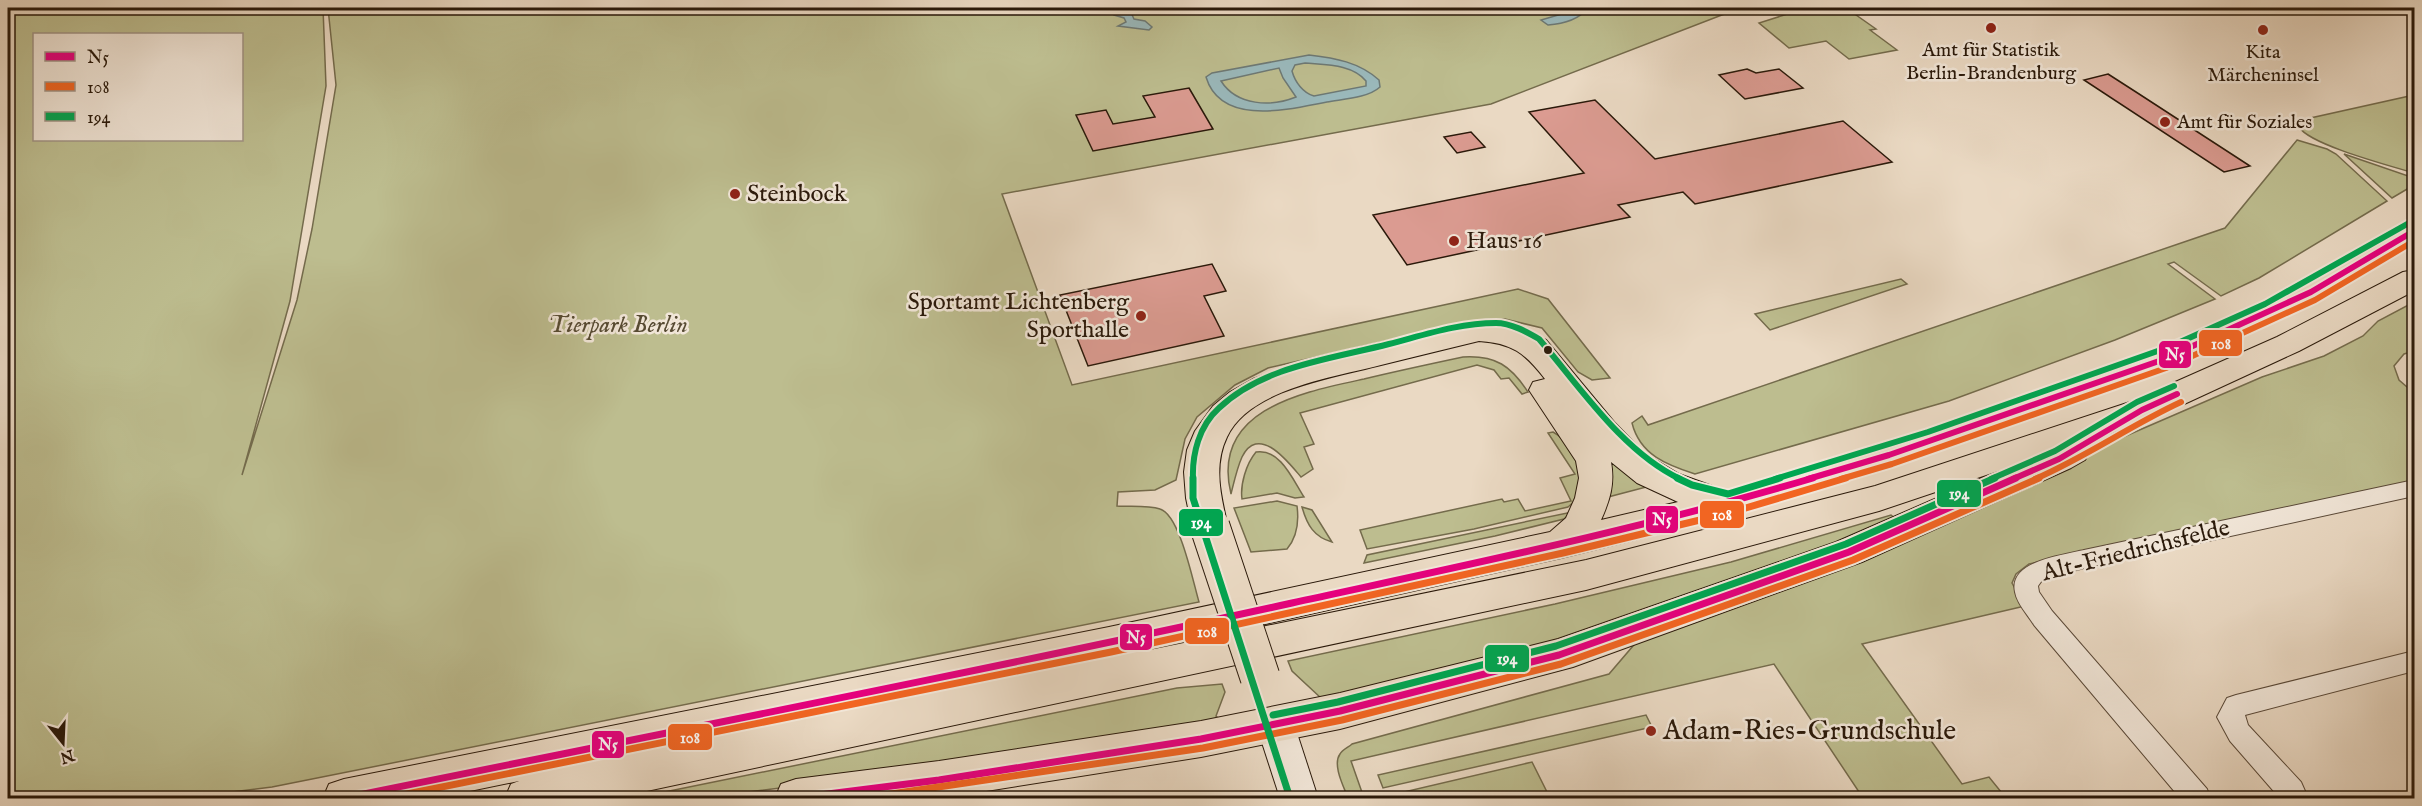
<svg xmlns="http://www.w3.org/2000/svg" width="2422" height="806" font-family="'IM FELL English',serif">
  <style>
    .green { fill: #bdbd8f; stroke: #746b4c; stroke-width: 1.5; fill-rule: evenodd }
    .water { fill: #9ab9bc; stroke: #6d7975; stroke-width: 1.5; fill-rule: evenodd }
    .building { fill: #db9b91; stroke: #2a190a; stroke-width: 1.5 }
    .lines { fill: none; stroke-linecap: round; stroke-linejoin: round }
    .street-casing { stroke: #5a4938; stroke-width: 2 }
    .secondary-casing { stroke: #2a190a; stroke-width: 2 }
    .primary-casing { stroke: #2a190a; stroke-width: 2 }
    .street { fill: #f1e6d8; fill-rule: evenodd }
    .secondary { fill: #f1e6d8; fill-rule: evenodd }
    .primary { fill: #ead9c3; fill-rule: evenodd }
    .primary-bridge-casing { stroke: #2a190a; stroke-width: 41; stroke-linecap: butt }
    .primary-bridge { stroke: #ead9c3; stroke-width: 39 }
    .bus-1-far1-casing { stroke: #f1e6d8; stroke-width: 10 }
    .bus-1-casing { stroke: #f1e6d8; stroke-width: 11 }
    .bus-2-far1-casing { stroke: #f1e6d8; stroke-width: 10 }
    .bus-2-casing { stroke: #f1e6d8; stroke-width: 11 }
    .bus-3-far1-casing { stroke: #f1e6d8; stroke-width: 10 }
    .bus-3-casing { stroke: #f1e6d8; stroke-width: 11 }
    .bus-1-far1 { stroke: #e5007d; stroke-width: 6 }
    .bus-1 { stroke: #e5007d; stroke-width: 7 }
    .bus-2-far1 { stroke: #f26522; stroke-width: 6 }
    .bus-2 { stroke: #f26522; stroke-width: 7 }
    .bus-3-far1 { stroke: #00a651; stroke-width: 6 }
    .bus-3 { stroke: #00a651; stroke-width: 7 }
    .poi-dot { fill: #8f2418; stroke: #f1e6d8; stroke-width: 2 }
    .bus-dot { fill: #2a190a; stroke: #f1e6d8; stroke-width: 2 }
    .labels { text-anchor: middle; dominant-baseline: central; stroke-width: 5; stroke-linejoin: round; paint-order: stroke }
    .far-poi-label { font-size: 20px; fill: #2a190a; stroke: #f1e6d8 }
    .poi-label { font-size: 24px; fill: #2a190a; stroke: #f1e6d8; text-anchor: start }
    .park-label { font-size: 24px; font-style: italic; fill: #564a32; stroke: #f1e6d8 }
    .street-label { font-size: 24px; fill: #2a190a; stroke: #f1e6d8 }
    .near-poi-label { font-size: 28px; fill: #2a190a; stroke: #f1e6d8; text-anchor: start }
    .line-badge { stroke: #f1e6d8; stroke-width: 2 }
    .badge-label { font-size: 16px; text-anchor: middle; font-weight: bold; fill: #fff }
  </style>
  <rect width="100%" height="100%" fill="#ead9c3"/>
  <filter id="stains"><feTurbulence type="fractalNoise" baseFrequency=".00333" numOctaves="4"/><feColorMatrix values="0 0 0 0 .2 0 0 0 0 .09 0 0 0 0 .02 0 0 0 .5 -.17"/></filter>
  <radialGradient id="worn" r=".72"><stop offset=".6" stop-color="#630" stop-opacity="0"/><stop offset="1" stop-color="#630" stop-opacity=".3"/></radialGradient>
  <g class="green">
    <path d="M 8,8 L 323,8 L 326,86 L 290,301 L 242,475 L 297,300 L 312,229 L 336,85 L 328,8 L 1740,8 L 1491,104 L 1002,194 L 1072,385 L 1518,289 L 1548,299 L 1610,378 L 1592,380 L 1578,372 L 1542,328 L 1505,319 L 1438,329 L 1268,368 L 1235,385 L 1197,417 L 1185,439 L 1176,480 L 1155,490 L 1118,492 L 1117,506 C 1130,507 1148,505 1160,509 C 1180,515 1193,582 1199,602 L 272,787 L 184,798 L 8,798 ZM 34,34 L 242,34 L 242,140 L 34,140 Z"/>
    <polygon points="1801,8 1846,8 1876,29 1870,30 1897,50 1849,59 1826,41 1789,48 1759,23 1797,11"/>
    <path d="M 2414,95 L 2414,173 C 2391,166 2310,145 2299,127 L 2306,119 Z"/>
    <path d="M 2297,140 L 2327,149 L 2336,154 L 2387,201 L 2259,278 L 2221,296 L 2174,262 L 2168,264 L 2215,299 L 2115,340 L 1949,401 L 1695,474 C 1667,465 1640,455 1632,423 L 1642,416 L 1648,425 L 2225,228 Z"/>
    <polygon points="2344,154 2414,178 2414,185 2392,198"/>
    <polygon points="1901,279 1907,284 1770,330 1755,314"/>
    <path d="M 2414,302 L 2414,351 L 2404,354 L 2394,366 L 2399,380 L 2414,393 L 2414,481 L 2029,564 L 2016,574 L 2012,583 L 2025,606 L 1862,644 L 1962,784 L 1989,777 L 2006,798 L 1863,798 L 1774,664 L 1351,761 L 1364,798 L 1348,798 C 1344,787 1332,765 1340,754 C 1342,750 1349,747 1352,744 L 1609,674 L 1639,639 L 1945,521 L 2114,441 L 2262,377 L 2324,356 L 2363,336 L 2378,321 Z"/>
    <path d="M 1463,357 C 1496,355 1511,366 1528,392 L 1522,394 L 1509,378 L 1501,379 L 1494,370 L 1477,365 L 1300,413 L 1314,444 L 1304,447 L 1313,469 L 1301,477 C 1289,463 1259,423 1242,457 C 1237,468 1234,482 1231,494 C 1210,409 1304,392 1364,379 C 1397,371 1430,364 1463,357 Z"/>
    <path d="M 1553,432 C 1567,439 1586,467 1584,484 C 1583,492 1574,503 1568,507 L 1474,529 L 1367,549 L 1360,530 L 1502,499 L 1504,502 L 1518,499 L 1525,511 L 1571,501 L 1560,478 L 1575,474 L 1548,433 Z"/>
    <polygon points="1598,447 1654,485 1608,497"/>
    <path d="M 1256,452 C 1280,448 1293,480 1304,497 L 1295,498 L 1277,493 L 1242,499 C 1240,485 1246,464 1256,452 Z"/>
    <path d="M 1277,501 L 1297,506 C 1299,521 1297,537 1287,549 L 1251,552 L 1234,508 Z"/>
    <path d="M 1302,507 L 1312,510 L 1332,542 C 1314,537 1307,525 1302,507 Z"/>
    <polygon points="1572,512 1564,519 1495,536 1364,563 1367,555"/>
    <polygon points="1891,515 1896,519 1839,544 1576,634 1462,667 1322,699 1292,671 1288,661 1555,604 1731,562"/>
    <polygon points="1222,684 1225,692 1216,716 1221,721 1007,760 699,798 635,798 1177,688"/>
    <polygon points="1646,715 1652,727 1383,788 1378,775"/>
    <polygon points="1532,762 1550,798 1392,798 1391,795"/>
  </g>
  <g class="water">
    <polygon points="1104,8 1129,8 1134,19 1145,21 1152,27 1149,30 1118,26 1126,22 1124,18 1114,15"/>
    <path d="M 1572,8 L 1587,9 C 1577,21 1562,24 1548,25 L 1541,20 L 1565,13 Z"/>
    <path d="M 1309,55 C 1335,58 1359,62 1379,80 L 1380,87 C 1368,98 1343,99 1327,102 C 1290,109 1221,127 1206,77 L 1212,73 ZM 1305,63 C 1326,65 1352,64 1366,81 L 1366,86 L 1314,96 C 1303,93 1295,82 1292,71 L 1295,65 ZM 1279,68 L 1283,78 L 1296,97 C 1271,107 1237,106 1221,81 Z"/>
  </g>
  <g class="building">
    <polygon points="1747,69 1756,73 1779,69 1803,88 1745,99 1719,75"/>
    <polygon points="2108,74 2136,92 2250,166 2224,172 2084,80"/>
    <polygon points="1189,88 1213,129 1093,151 1076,115 1106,110 1113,124 1155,117 1143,96"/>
    <polygon points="1595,100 1655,159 1843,121 1892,162 1695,204 1683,192 1618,205 1630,217 1407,265 1373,215 1584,173 1529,112"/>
    <polygon points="1471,132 1485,147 1457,153 1444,137"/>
    <polygon points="1212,264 1226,291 1204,296 1224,336 1088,366 1060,295"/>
  </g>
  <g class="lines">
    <defs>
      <g id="street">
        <path d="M 2414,480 L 2414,496 L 2084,568 L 2043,579 L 2038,586 L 2039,592 L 2052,611 L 2207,789 L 2210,798 L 2180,798 L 2034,625 C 2028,615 2017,604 2015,592 C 2008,561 2063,555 2084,550 Z"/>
        <polygon points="2414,651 2414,671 2245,715 2248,725 2301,782 2305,791 2303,798 2277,798 2277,795 2230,741 2217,717 2227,698 2236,695"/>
      </g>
      <polygon id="secondary" points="1275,708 1288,713 1294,724 1318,798 1280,798 1256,724 1262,713"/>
      <path id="primary" d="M 2414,222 L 2414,243 L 2322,299 L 2173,368 L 1901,464 L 1726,517 L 1561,558 L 1140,652 L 1586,560 L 1875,486 L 2130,402 L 2277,337 L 2403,272 L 2414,270 L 2414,291 L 2299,351 L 2154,418 L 2084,442 L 2090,451 L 2085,460 L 2071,468 L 1862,562 L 1573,667 L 1340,729 L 1201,757 L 942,798 L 775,798 L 781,784 L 796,779 L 939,761 L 1201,721 L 1340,693 L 1558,639 L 1836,542 L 2001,470 L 1879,511 L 1586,590 L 614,798 L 505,798 L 511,784 L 519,781 L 436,798 L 323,798 L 329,784 L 344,779 L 1109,627 L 1550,532 L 1566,518 L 1575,498 L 1579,478 L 1576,461 L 1529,390 L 1533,382 L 1545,379 C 1525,353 1512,343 1479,341 C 1446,349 1413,357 1381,365 C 1335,377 1249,389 1227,437 C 1213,466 1221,497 1228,527 L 1223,537 L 1210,541 L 1197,537 L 1192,527 L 1186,498 L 1184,472 L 1187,450 L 1195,431 L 1213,406 L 1230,392 L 1253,379 L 1292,365 L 1479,321 L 1519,328 L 1546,340 L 1614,422 L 1644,453 L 1679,474 L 1726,491 L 1878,446 L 2151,352 L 2300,285 L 2404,225 ZM 1611,462 L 1637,483 L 1678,502 L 1601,520 C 1610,500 1615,484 1611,462 Z"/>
    </defs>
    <use href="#street" class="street-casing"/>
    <use href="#secondary" class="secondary-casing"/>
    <use href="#primary" class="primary-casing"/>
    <use href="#street" class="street"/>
    <use href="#secondary" class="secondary"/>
    <use href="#primary" class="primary"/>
    <defs>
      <polyline id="primary-bridge" points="1210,527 1260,677"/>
    </defs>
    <use href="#primary-bridge" class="primary-bridge-casing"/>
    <use href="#primary-bridge" class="primary-bridge"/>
    <defs>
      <g id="bus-1-far1">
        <polyline points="1808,479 1889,455 2162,360 2311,292 2414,231"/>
        <polyline points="2013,479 2059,459 2142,410 2177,394"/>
      </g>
      <g id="bus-1">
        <path d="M 344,798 C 660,734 977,672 1292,603 C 1466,565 1642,529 1813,478"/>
        <polyline points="796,798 939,780 1201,739 1340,711 1559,655 1849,552 2016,478"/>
      </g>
      <g id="bus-2-far1">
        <polyline points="1841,479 1892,464 2166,368 2315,300 2414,241"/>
        <path d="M 2035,479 C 2086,457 2131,425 2181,402"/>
      </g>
      <g id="bus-2">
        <polyline points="387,798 1111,652 1563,553 1729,513 1846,478"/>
        <polyline points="864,798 1203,748 1342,720 1561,664 1853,560 2039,478"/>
      </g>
      <g id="bus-3-far1">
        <path d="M 1193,479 C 1192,454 1199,426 1219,408 C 1263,366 1331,359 1389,344 C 1424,335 1459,323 1496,323 C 1511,323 1527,332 1539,339 C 1580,387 1623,452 1680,479"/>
        <polyline points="1775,479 1928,432 2169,347 2265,304 2409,223"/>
        <polyline points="1991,479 2055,451 2137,402 2174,386"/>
      </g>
      <g id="bus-3">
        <polyline points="1193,478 1193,498 1290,798"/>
        <polyline points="1677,478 1692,485 1728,494 1780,478"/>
        <polyline points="1273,715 1338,702 1556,646 1846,544 1995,478"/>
      </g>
    </defs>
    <use href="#bus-1-far1" class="bus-1-far1-casing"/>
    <use href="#bus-1" class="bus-1-casing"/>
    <use href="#bus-2-far1" class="bus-2-far1-casing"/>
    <use href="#bus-2" class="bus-2-casing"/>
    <use href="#bus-3-far1" class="bus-3-far1-casing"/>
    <use href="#bus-3" class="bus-3-casing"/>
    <use href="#bus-1-far1" class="bus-1-far1"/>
    <use href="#bus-1" class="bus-1"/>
    <use href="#bus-2-far1" class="bus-2-far1"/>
    <use href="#bus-2" class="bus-2"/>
    <use href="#bus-3-far1" class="bus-3-far1"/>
    <use href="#bus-3" class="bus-3"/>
  </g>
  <g class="poi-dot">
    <circle cx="1991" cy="28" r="6"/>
    <circle cx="2263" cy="30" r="6"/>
    <circle cx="2165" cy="122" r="6"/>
    <circle cx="735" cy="194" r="6"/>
    <circle cx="1454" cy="241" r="6"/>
    <circle cx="1141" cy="316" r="6"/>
    <circle cx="1651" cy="731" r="6"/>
  </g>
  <circle class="bus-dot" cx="1548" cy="350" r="5"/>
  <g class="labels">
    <g class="far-poi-label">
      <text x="1991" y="50">Amt für Statistik<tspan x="1991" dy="23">Berlin-Brandenburg</tspan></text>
      <text x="2263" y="52">Kita<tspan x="2263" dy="23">Märcheninsel</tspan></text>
      <text x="2177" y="122" text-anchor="start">Amt für Soziales</text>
    </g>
    <g class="poi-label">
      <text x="747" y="194">Steinbock</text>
      <text x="1466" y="241">Haus 16</text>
      <text x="1129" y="302" text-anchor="end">Sportamt Lichtenberg<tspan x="1129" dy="28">Sporthalle</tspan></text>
    </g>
    <g class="park-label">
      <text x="618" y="325">Tierpark Berlin</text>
    </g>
    <g class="street-label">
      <text transform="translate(2136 551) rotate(-14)">Alt-Friedrichsfelde</text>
    </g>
    <g class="near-poi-label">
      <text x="1663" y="731">Adam-Ries-Grundschule</text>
    </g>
  </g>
  <g class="line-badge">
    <rect x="2198" y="329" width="45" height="28" rx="6" fill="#f26522"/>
    <rect x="2158" y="340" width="34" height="29" rx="6" fill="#e5007d"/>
    <rect x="1936" y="479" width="46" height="29" rx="6" fill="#00a651"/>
    <rect x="1699" y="500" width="46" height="29" rx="6" fill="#f26522"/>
    <rect x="1645" y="505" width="34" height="29" rx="6" fill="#e5007d"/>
    <rect x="1178" y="508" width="46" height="29" rx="6" fill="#00a651"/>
    <rect x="1184" y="617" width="46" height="28" rx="6" fill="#f26522"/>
    <rect x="1119" y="623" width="34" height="28" rx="6" fill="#e5007d"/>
    <rect x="1484" y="644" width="46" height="29" rx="6" fill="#00a651"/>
    <rect x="667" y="723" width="46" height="28" rx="6" fill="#f26522"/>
    <rect x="591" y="730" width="34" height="29" rx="6" fill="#e5007d"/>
  </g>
  <g class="badge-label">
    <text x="2221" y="349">108</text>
    <text x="2175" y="360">N5</text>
    <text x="1959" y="499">194</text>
    <text x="1722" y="520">108</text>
    <text x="1662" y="525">N5</text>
    <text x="1201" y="528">194</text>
    <text x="1207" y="637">108</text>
    <text x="1136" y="643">N5</text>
    <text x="1507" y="664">194</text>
    <text x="690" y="743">108</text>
    <text x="608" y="750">N5</text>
  </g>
  <rect width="2422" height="806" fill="none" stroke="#ead9c3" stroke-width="30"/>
  <rect x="9" y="9" width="2404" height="788" fill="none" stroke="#2a190a" stroke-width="3"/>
  <rect x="15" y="15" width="2392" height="776" fill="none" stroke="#2a190a" stroke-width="1.5"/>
  <rect x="33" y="33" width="210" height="108" fill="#f1e6d8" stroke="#a19486" stroke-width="1.5"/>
  <rect x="45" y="52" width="30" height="9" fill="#e5007d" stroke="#a19486" stroke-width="1.5"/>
  <text x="87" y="63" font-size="18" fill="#2a190a">N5</text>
  <rect x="45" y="82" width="30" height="9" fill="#f26522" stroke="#a19486" stroke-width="1.5"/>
  <text x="87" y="93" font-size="18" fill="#2a190a">108</text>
  <rect x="45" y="112" width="30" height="9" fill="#00a651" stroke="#a19486" stroke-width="1.5"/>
  <text x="87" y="123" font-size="18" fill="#2a190a">194</text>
  <g transform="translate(63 743) rotate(162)" stroke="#f1e6d8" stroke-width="4.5" paint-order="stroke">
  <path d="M0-4.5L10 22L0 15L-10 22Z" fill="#2a190a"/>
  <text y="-9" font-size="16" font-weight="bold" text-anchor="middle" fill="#2a190a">N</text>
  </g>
  <rect width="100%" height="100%" filter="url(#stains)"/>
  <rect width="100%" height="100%" fill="url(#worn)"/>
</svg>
